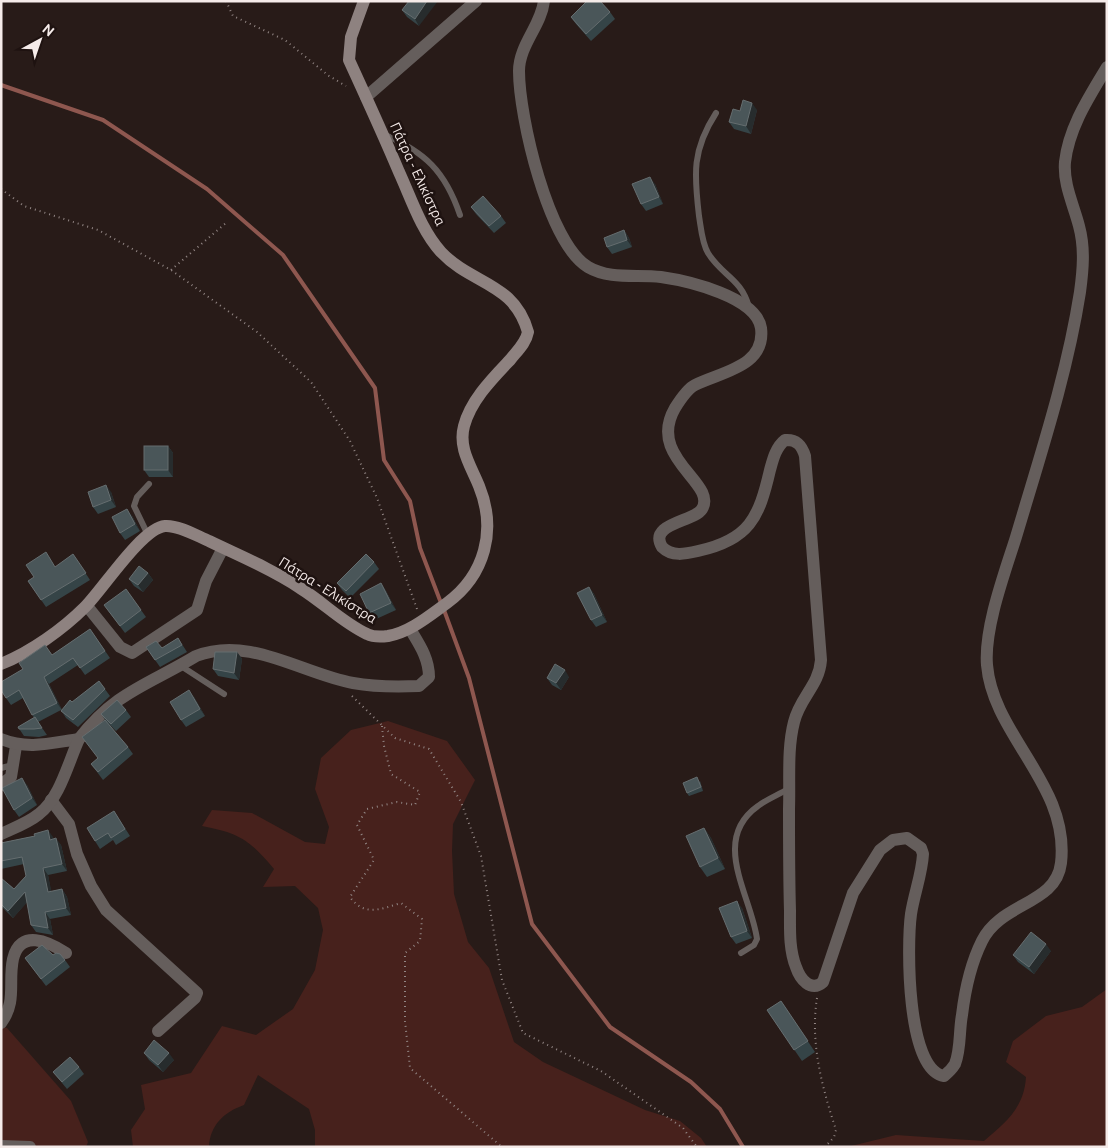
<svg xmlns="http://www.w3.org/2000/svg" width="1108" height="1148" font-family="Ubuntu,sans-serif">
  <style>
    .green { fill: #47211c }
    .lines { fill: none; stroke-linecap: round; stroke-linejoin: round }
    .stream { stroke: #8e574f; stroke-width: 4 }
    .path { stroke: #928684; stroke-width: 2; stroke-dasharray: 1 4; stroke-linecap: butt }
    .service { stroke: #655e5c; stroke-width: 6 }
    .minor { stroke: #655e5c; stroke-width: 12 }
    .tertiary { stroke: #655e5c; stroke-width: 12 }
    .secondary { stroke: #8e8280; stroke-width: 12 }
    .wall { fill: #354447 }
    .shaded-wall { fill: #272c2d }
    .building { fill: #4a5659; stroke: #656d6f }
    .labels { text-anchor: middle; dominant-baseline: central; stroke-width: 5; stroke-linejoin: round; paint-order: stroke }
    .street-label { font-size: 14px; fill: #f5ebe9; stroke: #1e1210 }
  </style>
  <rect width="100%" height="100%" fill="#281b18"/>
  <g class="green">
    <path d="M 388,721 L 447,741 L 475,780 L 453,824 L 452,851 L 454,894 L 468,942 L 489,968 L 514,1042 L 543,1062 L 645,1110 L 680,1121 L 701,1138 L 707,1147 L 315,1147 L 315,1130 L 309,1109 L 258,1075 L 244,1105 C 224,1112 210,1125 209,1147 L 133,1147 L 131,1130 L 145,1109 L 141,1085 L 191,1073 L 222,1026 L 256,1035 L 293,1009 L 315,970 L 323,930 L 318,908 L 295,886 L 263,887 L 274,869 C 250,840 239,833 202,826 L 212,810 L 252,813 L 305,842 L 325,844 L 329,827 L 315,789 L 321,758 L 351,730 Z"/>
    <path d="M 1107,989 L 1107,1147 L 847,1147 L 896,1135 L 984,1141 C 1006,1122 1024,1108 1026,1077 L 1006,1062 L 1013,1041 L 1046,1016 L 1082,1007 Z"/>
    <polygon points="1,1026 7,1028 71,1101 88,1142 86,1147 1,1147"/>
  </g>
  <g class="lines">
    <g class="stream">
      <polyline points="1,85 103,120 207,189 283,255 375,388 384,460 410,501 420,548 441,603"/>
      <polyline points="444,610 469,678 532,924 610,1027 691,1082 720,1109 743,1147"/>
    </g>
    <g class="path">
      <polyline points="226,1 233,16 285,40 329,76 346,86"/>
      <polyline points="1,189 24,206 98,230 171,270 257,332 311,382 350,441 377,498 417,609"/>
      <polyline points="171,270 226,223"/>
      <polyline points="352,696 395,738 429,749 461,802 481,856 502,980 523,1033 601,1071 683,1128 697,1147"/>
      <path d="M 382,726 L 384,746 L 391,774 L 420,792 L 415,805 L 397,802 L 367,809 L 357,825 L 374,860 L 350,897 C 364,917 381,909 401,903 L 422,919 L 420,941 L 405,953 L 405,1021 L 410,1068 L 502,1147"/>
      <path d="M 817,998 C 810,1043 822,1087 836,1130 L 834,1137 L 825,1147"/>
    </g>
    <g class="service">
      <path d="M 716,113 C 692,150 694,174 699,216 C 701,228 702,243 708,253 C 722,276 741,278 749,307"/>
      <path d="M 383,134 C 425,152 445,171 460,215"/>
      <polyline points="148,535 134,506 137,497 149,484"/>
      <polyline points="181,666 224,694"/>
      <polyline points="1,768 13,765"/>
      <path d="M 741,953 L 754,945 L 757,939 C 751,895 710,840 758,806 C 767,799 778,795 788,789"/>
    </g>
    <g class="minor">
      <polyline points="87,606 120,647 132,653 197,610 206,581 223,548"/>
      <path d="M 79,739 C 115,692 148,685 196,656 C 249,635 303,674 353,683 C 375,687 397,687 419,686 L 429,677 C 429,658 419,644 410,629"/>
      <polyline points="1,785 11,777 16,746"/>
      <polyline points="51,800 69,824 77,854 91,886 106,910 197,993 195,998 158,1031"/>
      <path d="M 1,1023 C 17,1002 8,982 13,959 C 20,928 49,942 66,953"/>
    </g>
    <g class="tertiary">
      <path d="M 544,1 C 541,26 519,45 519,71 C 519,116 548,243 588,267 C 610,280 637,274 661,277 C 689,281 756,297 761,328 C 766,367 720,372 695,385 C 687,389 680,400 675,408 C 646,458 718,483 702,509 C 694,522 648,523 662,547 C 672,557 685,554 698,551 C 749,540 759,518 770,470 C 773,459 776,447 785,440 C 797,439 802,446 805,456 L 821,660 C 819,686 800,697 794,722 C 787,749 790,780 789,809 C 789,843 789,877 790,911 C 790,929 789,950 796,967 C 800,979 811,993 823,982 L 853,893 L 880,850 L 893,840 L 907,838 L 921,848 L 923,854 C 922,874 914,894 911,914 C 907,943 906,1070 944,1076 C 949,1072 952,1069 955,1064 C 961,1049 959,1030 962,1015 C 965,990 971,963 982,941 C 1001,902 1056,905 1061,863 C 1070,785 993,736 987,665 C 984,628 1005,572 1016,537 C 1040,456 1067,375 1080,292 C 1083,270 1085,248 1079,226 C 1074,206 1063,184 1065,162 C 1069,127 1089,97 1107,67"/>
      <polyline points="366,97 476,1"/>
      <path d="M 1,739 C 28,750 51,743 79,739"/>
      <path d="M 1,834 C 14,828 28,823 39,814 C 60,798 68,763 79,739"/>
      <polyline points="1,1146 30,1147"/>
    </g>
    <path class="secondary" d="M 1,664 C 31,652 63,629 85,607 C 103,589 142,528 165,526 C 179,525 197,536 209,541 C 240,556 272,569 300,588 C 323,602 343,623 367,634 C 373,637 381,637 388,636 C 410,632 429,616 447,603 C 485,575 497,530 479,486 C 471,466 458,448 464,426 C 471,400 492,379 510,360 C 517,351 526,343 528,332 C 514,282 472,285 441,252 C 421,230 411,198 399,172 C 383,134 366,97 349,60 L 351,37 L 364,1"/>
  </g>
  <g class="wall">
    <polygon points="409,1 419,26 407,17 402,10"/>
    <polygon points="610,12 615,19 591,41 576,24 571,17"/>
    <polygon points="757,110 751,134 734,129 729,122 740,111"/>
    <polygon points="655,184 663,204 646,211 641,204"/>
    <polygon points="471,207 501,216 506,223 494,233 476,214"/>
    <polygon points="624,230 629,238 632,247 612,254 607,247"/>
    <polygon points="168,446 173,453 173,477 149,477 144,470"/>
    <polygon points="111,492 116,507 98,514 93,507"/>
    <polygon points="132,516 140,531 125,540 120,533"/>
    <polygon points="73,554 90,580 46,607 28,581 56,567"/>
    <polygon points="374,562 379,569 350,598 342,590 337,583"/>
    <polygon points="148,573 153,580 143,592 134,586 129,579"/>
    <polygon points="381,583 386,591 396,610 374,620 369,613"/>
    <polygon points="589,587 594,594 607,622 596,627 591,620"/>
    <polygon points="104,605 141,610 146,617 125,633"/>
    <polygon points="90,629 110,658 85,675 78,665 49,684 62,710 99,681 110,696 78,727 66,718 61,710 38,722 47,735 39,737 24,736 18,727 34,718 23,698 11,705 6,698 52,655"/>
    <polygon points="178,638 187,652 160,667 146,647 162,648"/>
    <polygon points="237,652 242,659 239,680 218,676 213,669"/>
    <polygon points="569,677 561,690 552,685 547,678"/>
    <polygon points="194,697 205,716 186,727 181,720"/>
    <polygon points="126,710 131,717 116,731 106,721 128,747 133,754 103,780 91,764 98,759 106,721 101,714"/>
    <polygon points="700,781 703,791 689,796 687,793"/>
    <polygon points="27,785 37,805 19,817 14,810"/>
    <polygon points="114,811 130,836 116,845 113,840 100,849 95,841"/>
    <polygon points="704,828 711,838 725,869 707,877 700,867"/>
    <polygon points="48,830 53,839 61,845 67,871 48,875 51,892 62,889 67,897 71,915 50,919 53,935 36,932 31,925 27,902 13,918 1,906 1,878 14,889 26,876 24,864 1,869 1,843 35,836"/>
    <polygon points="742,908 752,938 736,944 731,937"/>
    <polygon points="1051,951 1034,974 1018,962 1013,955"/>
    <polygon points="53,955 65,960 70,967 46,986 25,958"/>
    <polygon points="781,1001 815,1052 802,1061 767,1010"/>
    <polygon points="144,1053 174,1060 163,1072 149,1060"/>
    <polygon points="79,1067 84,1074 67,1089 53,1072"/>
  </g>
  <g class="shaded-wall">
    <polygon points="427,1 438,1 419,26 415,19"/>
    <polygon points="752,103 757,110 751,134 746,126"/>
    <polygon points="650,177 655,184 663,204 659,197"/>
    <polygon points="624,230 629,238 632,247 627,240"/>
    <polygon points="168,446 173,453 173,477 168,470"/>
    <polygon points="106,485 111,492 116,507 111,500"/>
    <polygon points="127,509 132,516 140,531 135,524"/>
    <polygon points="148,573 153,580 143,592 138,585"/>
    <polygon points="381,583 386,591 396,610 391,603"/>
    <polygon points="589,587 594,594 607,622 602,615"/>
    <polygon points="237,652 242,659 239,680 234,673"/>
    <polygon points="565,670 569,677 561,690 556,683"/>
    <polygon points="44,677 49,684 62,710 57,703"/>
    <polygon points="189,690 194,697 205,716 200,709"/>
    <polygon points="22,778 27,785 37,805 32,798"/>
    <polygon points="704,828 711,838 725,869 718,858"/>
    <polygon points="48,830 53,837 55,847 50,840"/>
    <polygon points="56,838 61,845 67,871 62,864"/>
    <polygon points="43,868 48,875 53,899 48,892"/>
    <polygon points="62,889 67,897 71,915 66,908"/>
    <polygon points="25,892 30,899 13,918 8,911"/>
    <polygon points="737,901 742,908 752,938 747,931"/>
    <polygon points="45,912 50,919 53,935 48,928"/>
    <polygon points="1046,944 1051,951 1034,974 1029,967"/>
    <polygon points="169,1053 174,1060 163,1072 158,1065"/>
  </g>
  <g class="building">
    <polygon points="409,1 427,1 415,19 402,10"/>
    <polygon points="587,1 600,1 610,12 586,34 571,17"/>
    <polygon points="743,100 752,103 746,126 729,122 733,109 740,111"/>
    <polygon points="650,177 659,197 641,204 632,184"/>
    <polygon points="483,196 501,216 489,226 471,207"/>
    <polygon points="624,230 627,240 607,247 604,238"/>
    <rect x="144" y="446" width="24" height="24"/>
    <polygon points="106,485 111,500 93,507 88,492"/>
    <polygon points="127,509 135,524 120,533 112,517"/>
    <polygon points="46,552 55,567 73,554 86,573 41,600 28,581 34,577 26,565"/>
    <polygon points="366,554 374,562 346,591 337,583"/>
    <polygon points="139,566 148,573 138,585 129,579"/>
    <polygon points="381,583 391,603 369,613 360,594"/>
    <polygon points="589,587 602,615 591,620 577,593"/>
    <polygon points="126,589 141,610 120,626 104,605"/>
    <polygon points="90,629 105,651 80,668 73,658 44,677 57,703 32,715 19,690 6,698 1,690 1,682 23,669 19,663 45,645 52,655"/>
    <polygon points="178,638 182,645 155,660 146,647 156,641 162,648"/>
    <polygon points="215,652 237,652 234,673 213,669"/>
    <polygon points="555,664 565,670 556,683 547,678"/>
    <polygon points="99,681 105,689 73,720 61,711 70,700 72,702"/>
    <polygon points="189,690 200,709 181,720 170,702"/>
    <polygon points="117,700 126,710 111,724 101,714"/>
    <polygon points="35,717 42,728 34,729 19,729 18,727"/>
    <polygon points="105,720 128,747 98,772 91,764 98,758 82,737"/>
    <polygon points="697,777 701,787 687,793 683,783"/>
    <polygon points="22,778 32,798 14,810 2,788"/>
    <polygon points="114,811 125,829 111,838 108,833 95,841 87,828"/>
    <polygon points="704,828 718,858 700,867 686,836"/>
    <polygon points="48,830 50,840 56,838 62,864 43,868 48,892 62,889 66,908 45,912 48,928 31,925 25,892 8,911 1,904 1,878 14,889 26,876 22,857 1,861 1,843 35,836 34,834"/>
    <polygon points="737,901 747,931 731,937 719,908"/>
    <polygon points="1031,932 1046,944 1029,967 1013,955"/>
    <polygon points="42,945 53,955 56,953 60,954 65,960 41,979 25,958"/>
    <polygon points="781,1001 808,1041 794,1050 767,1010"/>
    <polygon points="154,1040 169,1053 158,1065 144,1053"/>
    <polygon points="70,1057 79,1067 62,1082 53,1072"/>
  </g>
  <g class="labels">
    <g class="street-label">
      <text transform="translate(418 174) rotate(65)">Πάτρα - Ελικίστρα</text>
      <text transform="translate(328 590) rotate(32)">Πάτρα - Ελικίστρα</text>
    </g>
  </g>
  <rect width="1108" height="1148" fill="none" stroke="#f5ebe9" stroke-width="5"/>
  <g transform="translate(40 40) rotate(40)" stroke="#1e1210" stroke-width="4" paint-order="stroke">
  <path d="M0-4L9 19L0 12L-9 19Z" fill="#f5ebe9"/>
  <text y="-8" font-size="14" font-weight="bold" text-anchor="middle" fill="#f5ebe9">N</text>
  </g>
</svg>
